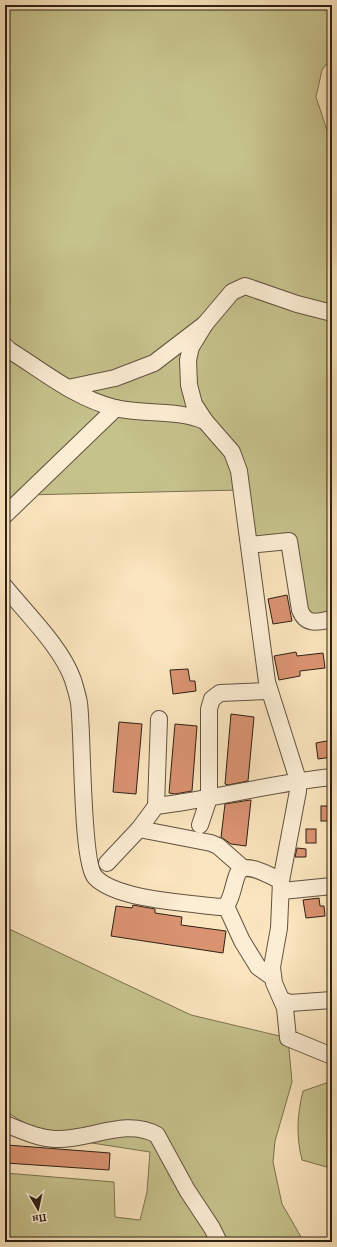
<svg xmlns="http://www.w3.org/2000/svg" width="337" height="1247" font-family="Alegreya,serif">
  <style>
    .green { fill: #c6c28c; stroke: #7a7250 }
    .building { fill: #da9371; stroke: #2e2115 }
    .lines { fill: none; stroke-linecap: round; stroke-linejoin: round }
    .minor-casing { stroke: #61523f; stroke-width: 18 }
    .minor { stroke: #fceed5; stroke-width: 16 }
  </style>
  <rect width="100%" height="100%" fill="#fbe5be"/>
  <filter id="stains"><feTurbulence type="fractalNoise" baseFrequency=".005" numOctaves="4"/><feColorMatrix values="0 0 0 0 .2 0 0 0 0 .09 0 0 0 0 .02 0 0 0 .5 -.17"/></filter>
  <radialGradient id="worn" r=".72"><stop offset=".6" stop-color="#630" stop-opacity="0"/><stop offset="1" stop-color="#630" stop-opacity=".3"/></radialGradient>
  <g class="green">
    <polygon points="5,5 332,5 332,57 322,70 316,97 332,145 332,619 307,621 288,541 249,545 240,490 24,495 5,515"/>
    <polygon points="5,927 191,1015 288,1038 292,1082 275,1141 273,1162 282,1204 304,1242 5,1242 5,1173 114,1182 115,1217 140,1220 147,1192 150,1152 79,1141 31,1127 5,1111"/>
    <path d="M 332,1081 L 332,1168 L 330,1168 L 302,1160 C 296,1136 297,1115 303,1091 Z"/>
  </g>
  <g class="building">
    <polygon points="287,595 292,621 273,624 268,599"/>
    <polygon points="296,652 297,656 323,653 325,668 300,671 300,676 279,680 274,656"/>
    <polygon points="188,669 190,681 195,681 196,691 173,694 170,670"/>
    <polygon points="231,714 254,717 248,781 228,785 225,784"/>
    <polygon points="119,722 142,724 136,794 113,792"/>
    <polygon points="175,724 197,726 192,791 175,794 169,793"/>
    <polygon points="332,740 332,757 318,759 316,743"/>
    <polygon points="250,800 251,800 246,846 231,844 221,837 225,804"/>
    <rect x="321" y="806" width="11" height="15"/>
    <rect x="306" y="829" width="10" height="14"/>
    <polygon points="297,848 306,849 306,857 295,857"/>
    <polygon points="319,898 320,906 324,906 325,916 306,918 303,900"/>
    <polygon points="133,905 155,909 155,913 182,917 181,925 226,931 223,953 111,936 116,906 132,908"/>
    <polygon points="7,1145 110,1153 109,1170 6,1163"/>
  </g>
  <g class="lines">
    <defs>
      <g id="minor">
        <polyline points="205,324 191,347 188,360 189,385 194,404 205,421 232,452 239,471 267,682 298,780 298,791 281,881 279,928 272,967 274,983 285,1008 288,1038 332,1056"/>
        <path d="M 5,346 L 9,350 C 43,371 75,398 115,408 C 145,415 176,409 205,421"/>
        <polyline points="68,388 115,378 154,363 205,324 232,292 245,286 297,304 332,313"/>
        <polyline points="5,515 116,408"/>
        <path d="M 249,545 L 289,541 L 300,610 C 306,626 318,622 332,619"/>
        <path d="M 5,587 C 27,614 62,648 73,680 C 75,687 78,696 79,703 C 83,732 81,862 95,877 C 116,900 189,903 220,907 L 226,906 C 233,896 233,884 238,873 C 245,860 272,877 281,881"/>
        <polyline points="156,806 159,719"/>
        <polyline points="200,825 209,798 209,709 212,699 220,693 269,691"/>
        <path d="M 139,829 L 156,806 C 215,799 272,783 332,777"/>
        <polyline points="107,863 139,829 211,843 218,846 243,868"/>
        <polyline points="282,891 332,886"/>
        <polyline points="226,906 242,941 258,967 272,977"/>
        <polyline points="282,1000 290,1003 332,1000"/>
        <path d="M 5,1124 C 21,1130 37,1138 55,1139 C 88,1141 126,1117 157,1135 L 187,1190 L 212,1228 L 219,1242"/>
      </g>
    </defs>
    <use href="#minor" class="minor-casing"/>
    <use href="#minor" class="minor"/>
  </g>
  <rect width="337" height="1247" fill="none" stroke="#fbe5be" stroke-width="20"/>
  <rect x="6" y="6" width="325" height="1235" fill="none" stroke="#2e2115" stroke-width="2"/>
  <rect x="10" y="10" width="317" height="1227" fill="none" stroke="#2e2115"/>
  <g transform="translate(38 1209) rotate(171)" stroke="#fceed5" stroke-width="3" paint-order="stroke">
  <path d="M0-3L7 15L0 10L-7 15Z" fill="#2e2115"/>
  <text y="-6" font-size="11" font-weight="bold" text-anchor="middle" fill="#2e2115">Пн</text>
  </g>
  <rect width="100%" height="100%" filter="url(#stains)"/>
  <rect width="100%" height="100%" fill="url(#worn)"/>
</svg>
